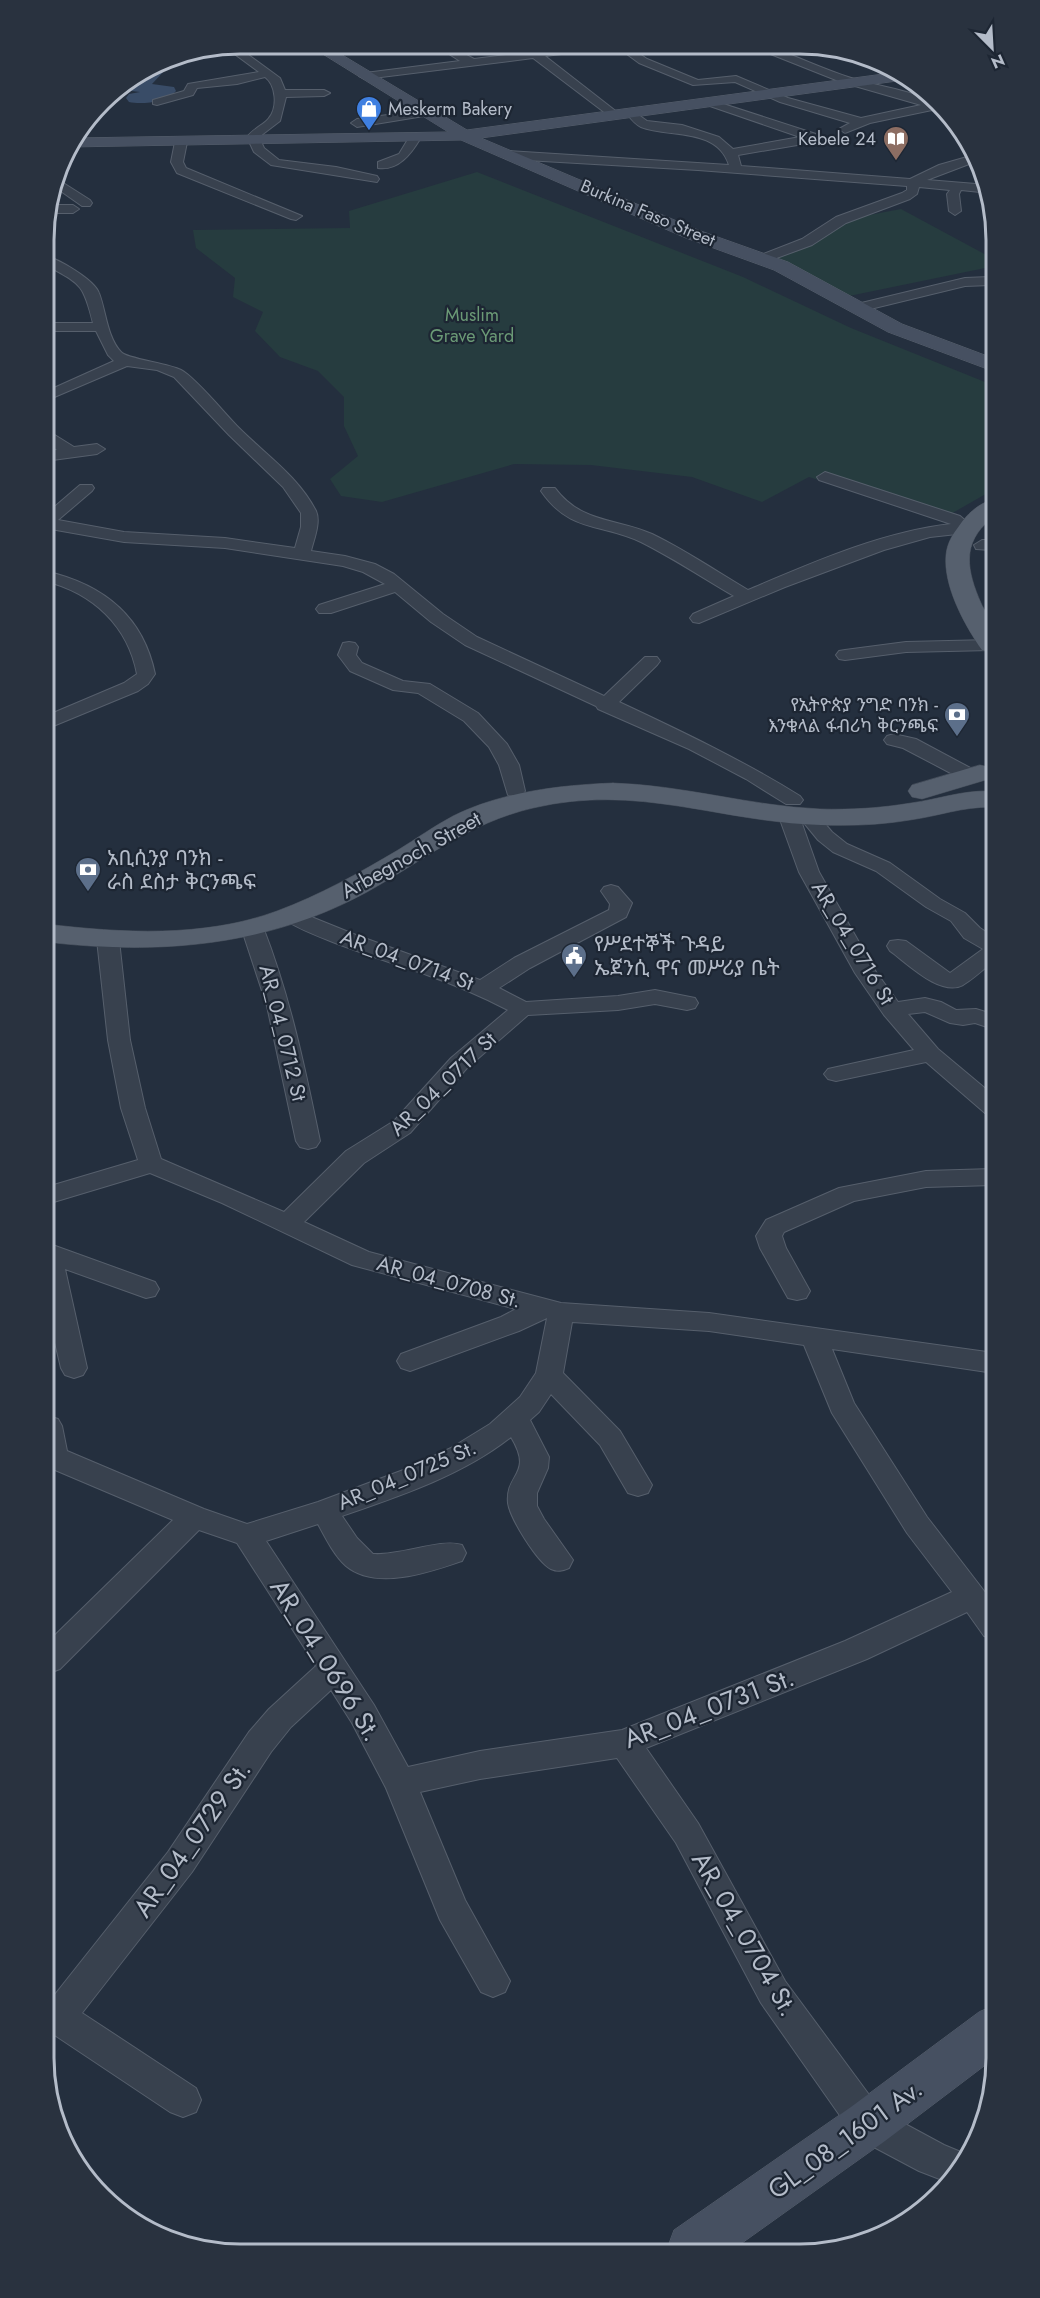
<svg xmlns="http://www.w3.org/2000/svg" width="1040" height="2298" font-family="Jost,'Noto Sans Ethiopic',sans-serif">
  <style>
    .green { fill: #263c3f }
    .lines { fill: none; stroke-linecap: round; stroke-linejoin: round }
    .river { fill: #394c67; fill-rule: evenodd }
    .street-casing { stroke: #565f6c; stroke-width: 2 }
    .secondary-casing { stroke: #565f6c; stroke-width: 1 }
    .primary-casing { stroke: #414a57; stroke-width: 1 }
    .street { fill: #38414e; fill-rule: evenodd }
    .secondary { fill: #465061; fill-rule: evenodd }
    .primary { fill: #56606e; fill-rule: evenodd }
    .labels { text-anchor: middle; dominant-baseline: central; stroke-width: 4.5; stroke-linejoin: round; paint-order: stroke }
    .far-poi-label { font-size: 18px; fill: #b4bcc9; stroke: #1d2633; text-anchor: end }
    .far-street-label { font-size: 18px; fill: #b4bcc9; stroke: #1d2633 }
    .far-park-label { font-size: 18px; fill: #6b9a76; stroke: #1d2633 }
    .street-label { font-size: 21px; fill: #b4bcc9; stroke: #1d2633 }
    .poi-label { font-size: 21px; fill: #b4bcc9; stroke: #1d2633; text-anchor: start }
    .near-street-label { font-size: 26px; fill: #b4bcc9; stroke: #1d2633 }
    .rim { fill: none; stroke: #b4bcc9; stroke-width: 3 }
  </style>
  <rect width="100%" height="100%" fill="#242f3e"/>
  <g class="green">
    <polygon points="477,172 743,277 851,328 990,384 991,491 942,519 809,477 762,502 692,477 591,465 514,464 382,502 341,496 330,479 358,456 344,426 344,397 318,371 280,357 255,331 263,312 233,297 235,278 196,248 193,230 350,228 349,211"/>
    <polygon points="901,209 990,257 990,267 849,296 769,255 843,220"/>
  </g>
  <g class="lines">
    <path class="river" d="M 159,63 L 165,70 L 152,84 L 174,87 L 176,91 C 167,102 142,105 129,102 L 126,98 L 129,94 L 140,92 L 132,91 L 130,87 L 132,83 Z"/>
    <defs>
      <g id="street">
        <path d="M 235,45 L 280,78 L 285,90 L 324,90 L 330,93 L 324,96 L 286,97 L 280,121 L 259,137 L 264,148 L 279,160 L 336,167 L 377,176 L 379,179 L 377,182 L 271,165 L 254,152 L 247,137 C 254,128 265,124 269,118 C 278,107 276,85 265,77 L 237,84 L 197,88 L 193,95 L 157,105 L 153,104 L 153,100 L 184,91 L 188,84 L 259,72 L 225,47 Z"/>
        <polygon points="435,45 448,45 474,59 580,46 607,46 602,49 545,56 622,116 620,118 612,118 533,58 365,79 359,76 365,73 460,61"/>
        <path d="M 616,46 L 628,46 L 647,59 L 698,80 L 736,76 L 788,98 L 861,118 L 921,105 L 841,82 L 768,53 L 735,53 L 721,47 L 838,47 L 846,51 L 786,53 C 807,61 827,70 848,77 C 878,88 927,90 948,114 L 932,110 L 870,123 L 845,133 L 839,129 L 850,123 L 780,102 L 735,82 L 693,85 L 639,63 Z"/>
        <path d="M 711,100 L 819,135 L 821,138 L 815,142 L 738,155 L 741,166 L 910,179 L 939,165 L 974,155 L 977,161 L 927,180 L 988,185 L 990,193 L 961,190 L 959,194 L 961,211 L 955,215 L 949,211 L 947,194 L 950,190 L 919,187 L 917,194 L 910,199 L 846,223 L 812,245 L 763,263 L 758,262 L 756,259 L 758,256 L 802,239 L 836,217 L 902,193 L 907,190 L 907,186 L 698,170 L 507,159 L 501,155 L 507,151 L 729,165 C 717,127 669,138 641,127 C 636,125 631,119 627,114 L 633,111 L 647,121 L 682,125 L 719,137 L 733,149 L 800,137 L 707,105 L 707,101 Z"/>
        <polygon points="426,110 432,113 430,115 357,127 351,123 357,119"/>
        <path d="M 414,135 L 420,139 C 411,154 398,171 378,168 L 378,162 L 399,154 L 410,136 Z"/>
        <polygon points="181,138 187,142 183,162 186,168 302,216 296,220 291,219 177,173 171,162 175,142"/>
        <polygon points="57,179 90,200 92,203 90,206 82,206 55,187"/>
        <polygon points="50,205 73,205 79,209 73,213 49,213"/>
        <path d="M 44,255 C 58,259 94,279 99,293 C 106,311 107,337 121,352 C 127,359 167,363 181,370 C 195,377 226,415 239,428 C 265,454 299,477 316,511 C 321,522 314,539 311,551 L 345,556 L 375,564 L 394,574 L 443,614 L 477,637 L 604,696 L 645,657 L 657,657 L 660,661 L 657,665 L 619,702 C 681,731 742,760 800,796 L 803,800 L 800,804 L 786,804 L 746,779 L 689,749 L 598,709 L 596,706 L 465,645 L 431,622 L 395,592 L 331,613 L 319,613 L 316,609 L 319,605 L 385,584 L 363,572 L 343,566 L 225,548 L 124,542 L 45,528 L 45,515 L 80,485 L 92,485 L 94,488 L 92,491 L 58,520 L 124,532 L 225,538 L 295,548 L 301,527 L 301,513 L 283,487 L 229,435 L 174,377 L 157,370 L 127,366 L 45,401 L 45,392 L 114,361 L 108,355 L 96,331 L 44,331 L 44,323 L 93,323 C 83,282 80,284 44,264 Z"/>
        <polygon points="990,277 990,285 965,286 858,312 851,308 853,305 965,278"/>
        <polygon points="45,429 74,447 97,444 105,449 97,454 45,461 45,451 57,450 45,441"/>
        <path d="M 825,472 L 960,516 L 974,528 L 966,533 L 930,537 L 884,550 L 785,587 L 699,623 L 693,622 L 690,618 L 693,614 L 734,596 C 703,578 673,558 641,542 C 601,523 570,533 541,491 L 543,488 L 555,488 C 581,523 615,518 652,534 C 685,550 716,571 748,590 C 812,563 881,532 951,524 L 819,480 L 817,477 Z"/>
        <polygon points="982,540 991,540 991,550 976,549 974,545"/>
        <path d="M 45,571 C 102,584 143,615 155,674 L 148,684 L 138,691 L 46,729 L 46,716 L 124,683 L 137,674 C 128,626 93,593 45,581 Z"/>
        <polygon points="991,640 991,650 906,652 845,660 839,659 836,655 839,651 845,650 906,642"/>
        <polygon points="349,642 355,643 358,647 356,655 362,663 403,681 430,684 478,713 507,744 519,765 525,791 522,795 508,795 499,765 489,747 464,721 418,693 393,690 350,671 338,655 343,643"/>
        <polygon points="894,734 916,739 976,771 979,775 976,779 962,779 903,748 887,744 884,740 887,736"/>
        <path d="M 788,808 L 795,810 L 798,815 L 801,812 L 815,812 L 832,832 L 847,844 L 890,863 L 940,899 L 965,913 L 980,928 L 992,936 L 992,962 C 983,970 973,979 963,985 C 940,997 907,963 890,951 L 887,946 L 890,941 L 898,940 L 906,941 L 950,973 L 983,949 L 964,938 L 951,921 L 926,907 L 876,871 L 833,852 L 818,840 L 800,818 L 819,872 L 876,972 L 898,1002 L 925,998 L 941,1002 L 956,1010 L 976,1009 L 992,1014 L 993,1029 L 975,1023 L 963,1025 L 950,1023 L 925,1012 L 908,1014 L 938,1049 L 993,1095 L 993,1116 L 985,1113 L 926,1062 L 836,1081 L 828,1079 L 824,1074 L 828,1069 L 914,1050 L 884,1015 L 855,973 L 799,872 L 778,814 L 781,810 Z"/>
        <path d="M 611,885 L 618,887 L 632,903 L 626,917 L 530,968 L 499,988 L 526,1002 L 618,996 L 655,990 L 695,998 L 698,1003 L 695,1008 L 687,1010 L 655,1004 L 618,1010 L 528,1015 L 467,1068 L 410,1133 L 364,1163 L 304,1222 L 369,1252 L 561,1303 L 709,1313 L 994,1353 L 994,1373 L 832,1349 L 854,1403 L 927,1517 L 994,1604 L 995,1639 L 984,1636 L 967,1612 L 867,1659 L 646,1748 L 698,1823 L 785,1981 L 881,2111 L 944,2145 L 968,2155 L 950,2183 L 919,2171 L 855,2137 L 761,2003 L 676,1843 L 617,1758 L 480,1779 L 420,1792 L 465,1900 L 510,1981 L 505,1992 L 493,1997 L 481,1992 L 440,1920 L 386,1788 L 352,1723 L 331,1690 L 291,1727 L 271,1752 L 192,1872 L 82,2013 L 196,2088 L 201,2100 L 196,2112 L 183,2117 L 170,2112 L 50,2032 L 50,1996 L 53,1997 L 168,1852 L 249,1732 L 269,1709 L 316,1666 L 237,1543 L 199,1530 L 60,1669 L 49,1673 L 49,1641 L 173,1520 L 48,1467 L 48,1416 L 58,1419 L 62,1426 L 67,1451 L 204,1509 L 247,1524 L 318,1502 L 406,1469 L 451,1448 L 490,1424 L 520,1397 L 536,1373 L 547,1318 L 519,1331 L 410,1371 L 401,1368 L 397,1361 L 401,1354 L 501,1317 L 516,1309 L 352,1265 L 222,1203 L 150,1173 L 47,1204 L 47,1187 L 138,1160 L 121,1108 L 108,1040 L 97,940 L 100,935 L 108,934 L 116,935 L 119,940 L 130,1040 L 145,1108 L 161,1159 L 284,1212 L 346,1151 L 394,1121 L 451,1058 L 508,1010 C 481,996 455,985 427,975 C 402,966 293,932 281,916 L 285,912 L 292,910 L 299,912 L 356,935 L 480,980 L 514,958 L 609,910 L 610,904 L 601,891 L 604,887 ZM 572,1322 L 709,1331 L 804,1345 L 832,1413 L 907,1533 L 952,1592 L 845,1641 L 622,1730 L 480,1751 L 408,1767 L 374,1705 L 266,1541 L 318,1524 C 326,1539 334,1555 346,1566 C 376,1591 430,1572 462,1561 L 466,1553 L 462,1545 C 441,1538 400,1556 373,1554 L 357,1538 L 342,1516 C 400,1496 463,1475 511,1437 C 534,1475 505,1473 508,1503 C 510,1518 537,1562 551,1569 C 558,1572 562,1571 569,1568 L 573,1560 L 544,1519 L 537,1506 L 537,1493 L 548,1468 L 549,1457 L 530,1420 L 539,1412 L 551,1394 L 600,1445 L 628,1493 L 638,1496 L 648,1493 L 652,1485 L 620,1431 L 563,1373 Z"/>
        <path d="M 252,921 L 260,922 L 263,927 C 290,996 305,1068 320,1141 L 316,1147 L 308,1149 L 300,1147 L 296,1141 L 267,1006 L 241,927 L 244,922 Z"/>
        <polygon points="993,1169 993,1185 926,1187 854,1201 784,1232 782,1236 786,1248 810,1291 806,1298 797,1300 788,1298 760,1248 756,1236 766,1220 839,1188 926,1171"/>
        <polygon points="47,1243 155,1282 159,1289 155,1296 146,1298 65,1269 87,1368 83,1375 74,1378 65,1375 61,1368 48,1313"/>
      </g>
      <g id="secondary">
        <polygon points="307,44 324,44 467,130 891,73 904,80 481,138 698,230 788,262 902,324 990,357 990,370 888,332 774,270 686,238 461,140 69,147 75,138 448,132"/>
        <polygon points="996,2005 996,2057 885,2141 735,2248 667,2249 674,2230 851,2107 979,2012"/>
      </g>
      <g id="primary">
        <path d="M 991,500 L 991,519 C 961,543 967,571 981,603 C 984,610 990,617 991,624 C 992,633 991,644 991,652 L 982,650 C 965,626 943,586 946,555 C 947,544 952,535 959,526 C 966,515 978,504 991,500 Z"/>
        <polygon points="980,765 989,767 992,775 989,779 922,799 912,797 908,791 912,785"/>
        <path d="M 613,783 C 683,785 750,806 820,809 C 850,810 881,808 911,803 C 940,799 962,790 992,791 L 992,807 C 961,807 939,816 910,820 C 880,825 850,826 821,825 C 719,822 638,783 533,808 C 468,823 423,861 367,892 C 266,947 158,955 46,942 L 46,924 C 121,933 204,938 277,911 C 320,895 359,873 398,850 C 416,839 434,826 453,816 C 501,792 560,785 613,783 Z"/>
      </g>
    </defs>
    <use href="#street" class="street-casing"/>
    <use href="#secondary" class="secondary-casing"/>
    <use href="#primary" class="primary-casing"/>
    <use href="#street" class="street"/>
    <use href="#secondary" class="secondary"/>
    <use href="#primary" class="primary"/>
  </g>
  <defs>
    <symbol id="shop-pin" viewBox="-11 -11 22 30"><path d="M0 17L-7.5 6A9.5 9.5 0 1 1 7.5 6Z" fill="#3f7fe0" stroke="#1d2633"/><path d="M-5-2.5h2.3a2.7 3.5 0 0 1 5.4 0H5L5.5 6h-11ZM-1.5-2.5h3a1.5 2.3 0 0 0-3 0Z" fill="#fff"/></symbol>
    <symbol id="library-pin" viewBox="-11 -11 22 30"><path d="M0 17L-7.5 6A9.5 9.5 0 1 1 7.5 6Z" fill="#8d6e63" stroke="#1d2633"/><path d="M-6-4Q-3-5.5-.7-3.5V5Q-3 3-6 4ZM6-4Q3-5.5 .7-3.5V5Q3 3 6 4Z" fill="#fff"/></symbol>
    <symbol id="bank-pin" viewBox="-11 -11 22 30"><path d="M0 17L-7.5 6A9.5 9.5 0 1 1 7.5 6Z" fill="#5c6f8a" stroke="#1d2633"/><path d="M-6-4H6V4H-6ZM0-2.3a2.3 2.3 0 1 0 0 4.6a2.3 2.3 0 1 0 0-4.6Z" fill="#fff"/></symbol>
    <symbol id="civic-pin" viewBox="-11 -11 22 30"><path d="M0 17L-7.5 6A9.5 9.5 0 1 1 7.5 6Z" fill="#5c6f8a" stroke="#1d2633"/><path d="M-.6-6.5H3V-4.5H.6V-3L4-1V1h2V6H-6V1h2V-1L-.6-3ZM-1.2 2.5V6h2.4V2.5Z" fill="#fff"/></symbol>
  </defs>
  <g fill-rule="evenodd">
    <use href="#shop-pin" x="354" y="94" width="30" height="40"/>
    <use href="#library-pin" x="881" y="124" width="30" height="40"/>
    <use href="#bank-pin" x="942" y="700" width="30" height="40"/>
    <use href="#bank-pin" x="73" y="855" width="30" height="40"/>
    <use href="#civic-pin" x="559" y="941" width="30" height="40"/>
  </g>
  <g class="labels">
    <g class="far-poi-label">
      <text x="388" y="109" text-anchor="start">Meskerm Bakery</text>
      <text x="876" y="139">Kebele 24</text>
      <text x="938" y="705">የኢትዮጵያ ንግድ ባንክ -<tspan x="938" dy="21">እንቁላል ፋብሪካ ቅርንጫፍ</tspan></text>
    </g>
    <g class="far-street-label">
      <text transform="translate(648 213) rotate(23)">Burkina Faso Street</text>
    </g>
    <g class="far-park-label">
      <text x="472" y="315">Muslim<tspan x="472" dy="21">Grave Yard</tspan></text>
    </g>
    <g class="street-label">
      <text transform="translate(411 855) rotate(-29)">Arbegnoch Street</text>
      <text transform="translate(853 943) rotate(59)">AR_04_0716 St</text>
      <text transform="translate(407 960) rotate(20)">AR_04_0714 St</text>
      <text transform="translate(283 1033) rotate(76)">AR_04_0712 St</text>
      <text transform="translate(443 1084) rotate(-44)">AR_04_0717 St</text>
      <text transform="translate(449 1282) rotate(15)">AR_04_0708 St.</text>
      <text transform="translate(407 1475) rotate(-23)">AR_04_0725 St.</text>
    </g>
    <g class="poi-label">
      <text x="107" y="858">አቢሲንያ ባንክ -<tspan x="107" dy="24">ራስ ደስታ ቅርንጫፍ</tspan></text>
      <text x="594" y="944">የሥደተኞች ጉዳይ<tspan x="594" dy="24">ኤጀንሲ ዋና መሥሪያ ቤት</tspan></text>
    </g>
    <g class="near-street-label">
      <text transform="translate(326 1660) rotate(58)">AR_04_0696 St.</text>
      <text transform="translate(709 1708) rotate(-21)">AR_04_0731 St.</text>
      <text transform="translate(192 1839) rotate(-55)">AR_04_0729 St.</text>
      <text transform="translate(745 1934) rotate(60)">AR_04_0704 St.</text>
      <text transform="translate(845 2139) rotate(-36)">GL_08_1601 Av.</text>
    </g>
  </g>
  <path d="M0 0H1040V2298H0ZM240 54H800A186 186 0 0 1 986 240V2058A186 186 0 0 1 800 2244H240A186 186 0 0 1 54 2058V240A186 186 0 0 1 240 54Z" fill="#29323f" fill-rule="evenodd"/>
  <path class="rim" d="M240 54H800A186 186 0 0 1 986 240V2058A186 186 0 0 1 800 2244H240A186 186 0 0 1 54 2058V240A186 186 0 0 1 240 54Z"/>
  <g transform="translate(992 48) rotate(156)" stroke="#1d2633" stroke-width="4.5" paint-order="stroke">
  <path d="M0-4.5L10 22L0 15L-10 22Z" fill="#b4bcc9"/>
  <text y="-9" font-size="16" font-weight="bold" text-anchor="middle" fill="#b4bcc9">N</text>
  </g>
</svg>
